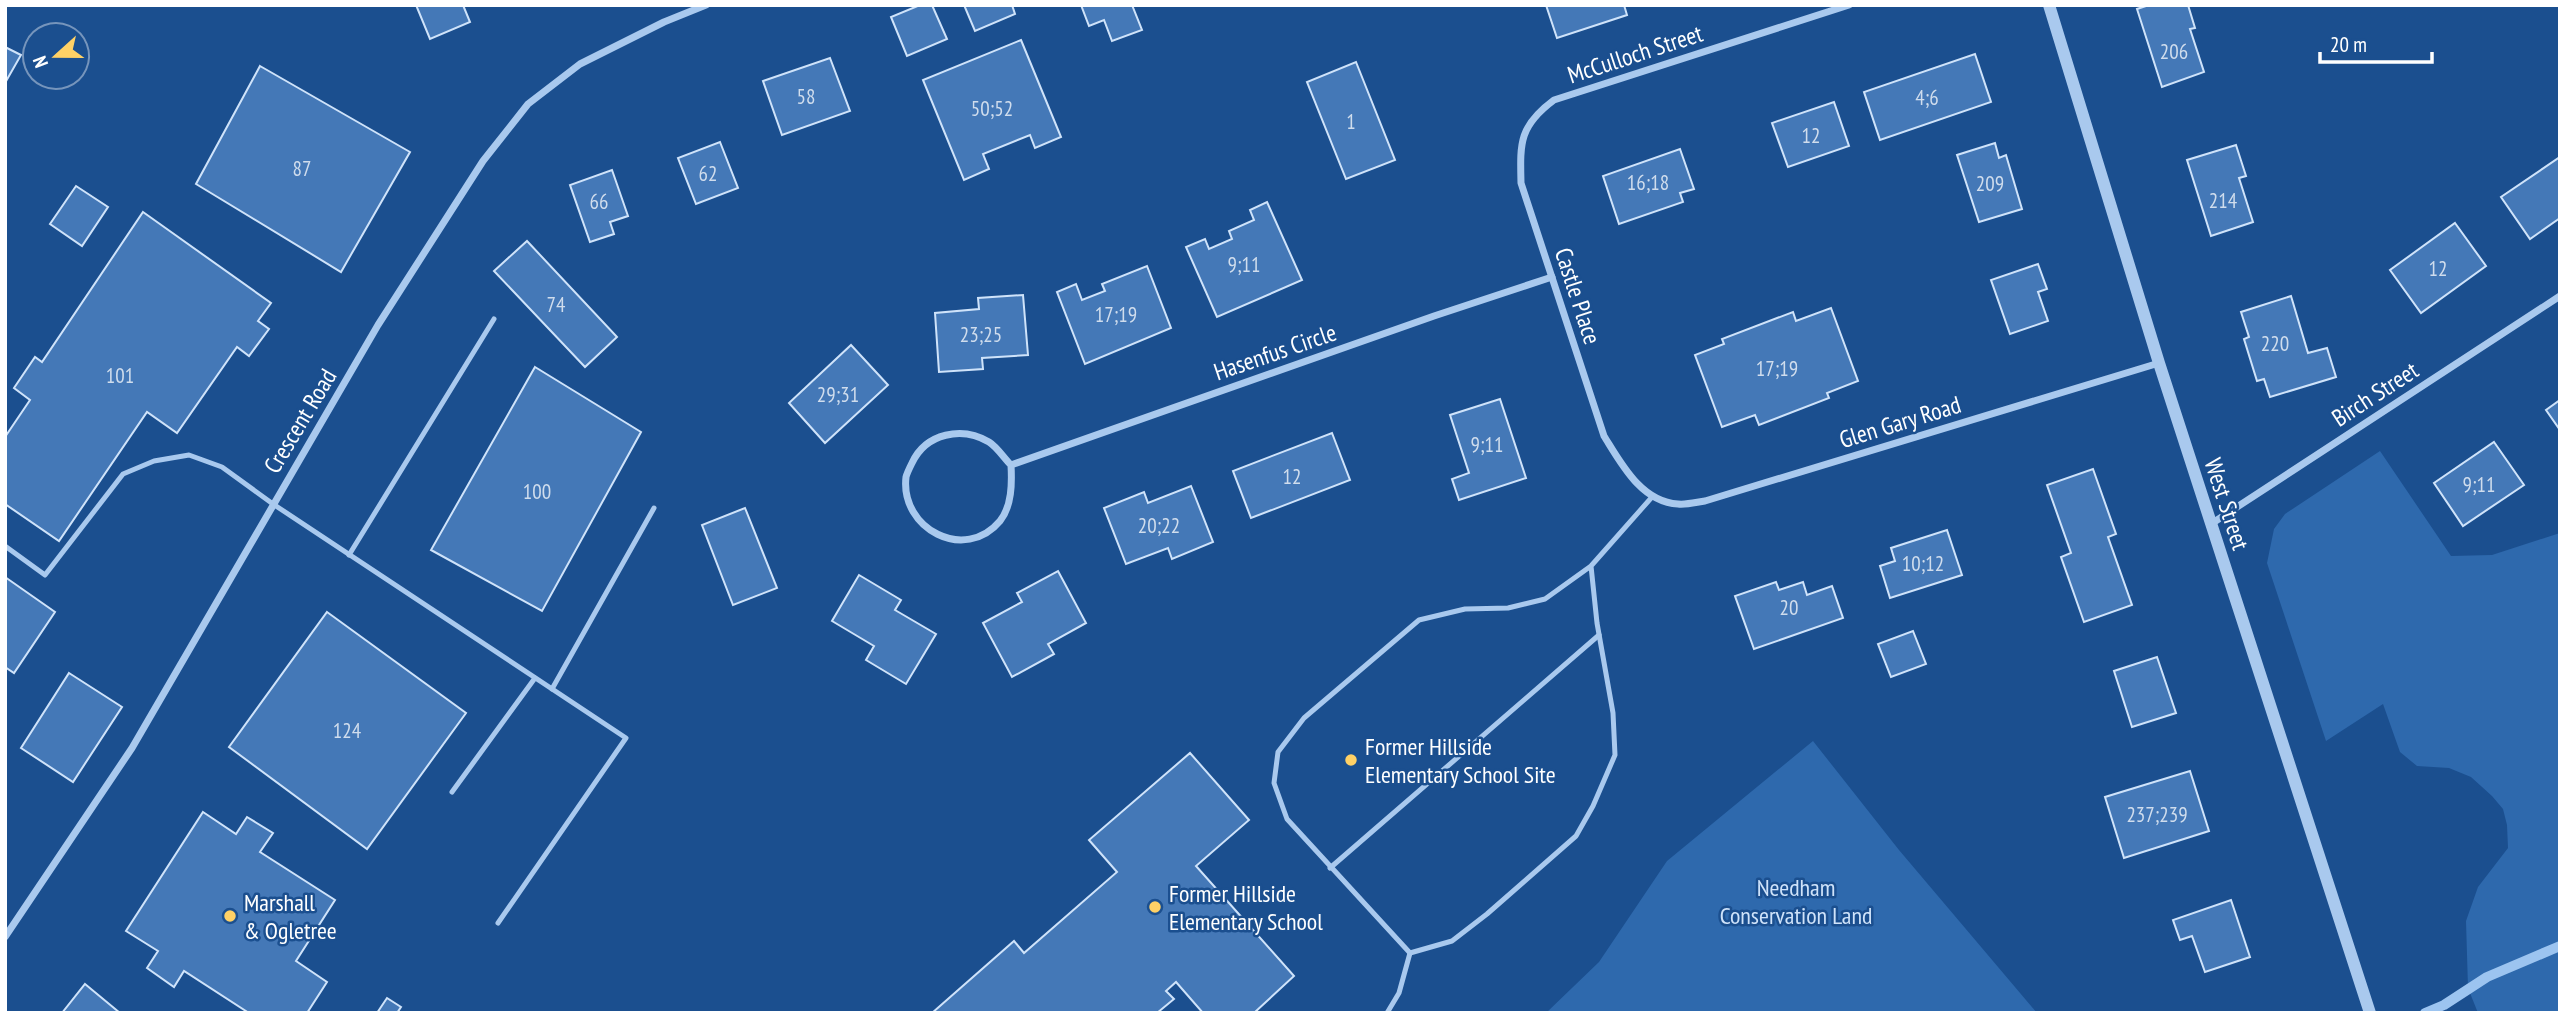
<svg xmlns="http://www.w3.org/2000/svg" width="2565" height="1018" font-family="'PT Sans Narrow',sans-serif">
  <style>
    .green { fill: #2e69ad }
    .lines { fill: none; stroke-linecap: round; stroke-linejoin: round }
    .stream { stroke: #9cc4f0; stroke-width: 10 }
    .building { fill: #4478b7; stroke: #cfe3fa; stroke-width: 2 }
    .service { stroke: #a9c9ee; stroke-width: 5 }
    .minor { stroke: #a9c9ee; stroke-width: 7 }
    .tertiary { stroke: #a9c9ee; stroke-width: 12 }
    .poi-dot { fill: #ffd166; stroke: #1b4f8f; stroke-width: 2.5 }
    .labels { text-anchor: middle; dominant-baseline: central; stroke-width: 5; stroke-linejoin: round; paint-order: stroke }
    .number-label { font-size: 21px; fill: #d0dded }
    .street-label { font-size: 24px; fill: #fff; stroke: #1b4f8f }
    .poi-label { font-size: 24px; fill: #fff; stroke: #1b4f8f; text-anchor: start }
    .park-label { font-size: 24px; fill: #cfe3fa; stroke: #1b4f8f }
  </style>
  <rect width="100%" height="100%" fill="#1b4f8f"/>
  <g class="green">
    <polygon points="2380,451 2451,556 2492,555 2560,533 2560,1013 2478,1013 2468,988 2466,921 2478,887 2508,848 2507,825 2503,809 2492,796 2471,777 2449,768 2417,766 2400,752 2383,704 2326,741 2267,563 2274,529 2285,514"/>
    <polygon points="1813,741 1899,850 2037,1013 1546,1013 1599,962 1667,861"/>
  </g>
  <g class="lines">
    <polyline class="stream" points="2425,1013 2444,1005 2487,977 2560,946"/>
  </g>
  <g class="building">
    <polygon points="416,5 463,5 470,22 430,39"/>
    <polygon points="920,5 932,5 947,39 907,56 891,17"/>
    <polygon points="964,5 1012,5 1015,14 975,31"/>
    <polygon points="1081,5 1132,5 1142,30 1112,41 1104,20 1089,26"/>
    <polygon points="1546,5 1624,5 1627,15 1557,38"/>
    <polygon points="2149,5 2188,5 2195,28 2190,29 2204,72 2162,87 2137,9"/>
    <polygon points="1021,40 1061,137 1035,148 1030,135 983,154 989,169 964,180 923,80"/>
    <polygon points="5,47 21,55 5,83"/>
    <polygon points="1975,54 1991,102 1880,140 1864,92"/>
    <polygon points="830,58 850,111 782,135 763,81"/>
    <polygon points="1356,62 1395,160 1346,179 1307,82"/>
    <polygon points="260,66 410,152 341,272 196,184"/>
    <polygon points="1834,102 1849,146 1788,167 1772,123"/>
    <polygon points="720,142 738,188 696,204 678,158"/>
    <polygon points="1995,143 1999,158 2006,155 2022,209 1979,222 1957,155"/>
    <polygon points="2236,145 2246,176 2239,178 2253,222 2211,236 2187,160"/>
    <polygon points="1680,149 1694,189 1680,193 1683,202 1619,224 1603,176"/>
    <polygon points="2560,157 2560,218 2530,239 2501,197"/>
    <polygon points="612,170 628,216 610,222 614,234 590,242 570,185"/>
    <polygon points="76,186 108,207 82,246 50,224"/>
    <polygon points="1267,202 1302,280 1217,317 1186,247 1205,239 1209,249 1232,239 1229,231 1254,220 1250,210"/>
    <polygon points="143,212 271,303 258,321 269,329 249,356 237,347 177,433 147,412 59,541 5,504 5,437 30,400 14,388 35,357 42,362"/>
    <polygon points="2455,223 2486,266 2421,313 2390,270"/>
    <polygon points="527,241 617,337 585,367 494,271"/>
    <polygon points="2038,264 2047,289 2038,292 2048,321 2010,334 1991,280"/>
    <polygon points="1147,266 1171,328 1085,364 1057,292 1076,284 1082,300 1105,291 1102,284"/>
    <polygon points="1023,295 1028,355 982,358 983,369 939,372 935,313 979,309 978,298"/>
    <polygon points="2291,296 2308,353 2327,348 2336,377 2270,397 2264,379 2257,381 2244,339 2249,337 2241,312"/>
    <polygon points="1831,308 1858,381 1827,393 1829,398 1759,425 1755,415 1722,427 1695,355 1724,344 1722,339 1793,312 1796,321"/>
    <polygon points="851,345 888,385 825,443 789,403"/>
    <polygon points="535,367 641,432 542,611 431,550"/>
    <polygon points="1500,399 1526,478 1459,500 1452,479 1469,473 1450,415"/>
    <polygon points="2560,400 2560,430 2546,410"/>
    <polygon points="1332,433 1350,480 1251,518 1233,471"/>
    <polygon points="2494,442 2524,485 2463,526 2434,483"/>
    <polygon points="2093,469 2116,534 2108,537 2132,605 2084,622 2061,557 2071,553 2047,485"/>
    <polygon points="1191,486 1213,542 1172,559 1168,548 1126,564 1104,508 1144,492 1148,503"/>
    <polygon points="745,508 777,588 733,605 702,525"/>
    <polygon points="1947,530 1962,575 1890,598 1880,566 1895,561 1891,548"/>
    <polygon points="1058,571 1086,623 1048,644 1054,654 1012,677 983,623 1022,602 1017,593"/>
    <polygon points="859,575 901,600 895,610 936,634 906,684 866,660 874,646 832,621"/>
    <polygon points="5,577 55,612 14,673 5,667"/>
    <polygon points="1776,582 1779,590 1803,582 1807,595 1832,586 1843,618 1754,649 1735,596"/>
    <polygon points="327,612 466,713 367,849 229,747"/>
    <polygon points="1913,631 1926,664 1891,677 1878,644"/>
    <polygon points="2157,657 2176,713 2132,727 2114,671"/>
    <polygon points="69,673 122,707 73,782 21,748"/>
    <polygon points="1190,753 1249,820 1196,866 1294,976 1254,1013 1203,1013 1176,982 1166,991 1174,999 1157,1013 932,1013 1014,941 1024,953 1117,872 1089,840"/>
    <polygon points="2190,771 2209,831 2124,858 2105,797"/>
    <polygon points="203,812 236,834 247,817 273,833 260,852 335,900 296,961 327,982 307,1013 249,1013 184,971 174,987 147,968 158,951 126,931"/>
    <polygon points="2231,900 2250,957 2205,972 2192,936 2180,940 2173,920"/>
    <polygon points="85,984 120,1013 62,1013"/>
    <polygon points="387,998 401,1007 397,1013 377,1013"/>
  </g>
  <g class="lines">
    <g class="service">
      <polyline points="5,546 45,575 123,474 154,461 189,455 222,467 273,504 626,738 498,923"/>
      <polyline points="349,555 494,319"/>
      <polyline points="1591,566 1597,623 1613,713 1615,755 1593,806 1576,836 1487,914 1452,941 1410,953 1287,819 1274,783 1278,752 1304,718 1419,620 1465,609 1508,608 1545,599 1591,566 1652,497"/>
      <polyline points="552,689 654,508"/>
      <polyline points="452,792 535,678"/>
      <polyline points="1330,868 1599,635"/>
      <polyline points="1387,1013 1399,993 1410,953"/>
    </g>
    <g class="minor">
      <path d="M 1849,5 L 1554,100 C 1519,126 1520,143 1521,183 L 1604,436 C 1621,463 1641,502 1678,504 C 1687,505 1697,502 1705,501 L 2159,363"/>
      <path d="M 1011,465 C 1004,458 997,447 989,442 C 962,426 926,433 912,463 C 910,467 907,473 906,477 C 900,529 965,563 1000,521 C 1012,506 1012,483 1011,465 L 1434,316 L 1552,277"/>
      <polyline points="2211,524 2560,296"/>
      <polyline points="5,937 132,748 378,325 483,161 528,104 580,64 664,22 706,5"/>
    </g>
    <polyline class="tertiary" points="2049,5 2159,363 2370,1013"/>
  </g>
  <g class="poi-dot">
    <circle cx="1351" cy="760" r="7"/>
    <circle cx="1155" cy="907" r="7"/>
    <circle cx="230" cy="916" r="7"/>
  </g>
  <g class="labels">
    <g class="number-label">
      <text x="2174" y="51">206</text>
      <text x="806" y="96">58</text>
      <text x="1927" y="97">4;6</text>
      <text x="992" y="108">50;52</text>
      <text x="1351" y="121">1</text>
      <text x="1811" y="135">12</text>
      <text x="302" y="168">87</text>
      <text x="708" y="173">62</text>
      <text x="1648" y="182">16;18</text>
      <text x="1990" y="183">209</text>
      <text x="2223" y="200">214</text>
      <text x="599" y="201">66</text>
      <text x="1244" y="264">9;11</text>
      <text x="2438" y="268">12</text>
      <text x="556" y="304">74</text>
      <text x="1116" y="314">17;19</text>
      <text x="981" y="334">23;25</text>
      <text x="2275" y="343">220</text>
      <text x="1777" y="368">17;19</text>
      <text x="120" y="375">101</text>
      <text x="838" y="394">29;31</text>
      <text x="1487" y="444">9;11</text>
      <text x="1292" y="476">12</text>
      <text x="2479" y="484">9;11</text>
      <text x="537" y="491">100</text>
      <text x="1159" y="525">20;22</text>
      <text x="1923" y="563">10;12</text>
      <text x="1789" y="607">20</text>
      <text x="347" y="730">124</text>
      <text x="2157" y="814">237;239</text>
    </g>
    <g class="street-label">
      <text transform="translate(1635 54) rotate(-18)">McCulloch Street</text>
      <text transform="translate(1578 296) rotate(72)">Castle Place</text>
      <text transform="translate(1275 352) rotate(-19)">Hasenfus Circle</text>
      <text transform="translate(2375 394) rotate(-33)">Birch Street</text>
      <text transform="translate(300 421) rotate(-59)">Crescent Road</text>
      <text transform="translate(1900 422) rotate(-17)">Glen Gary Road</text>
      <text transform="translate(2227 504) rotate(72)">West Street</text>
    </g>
    <g class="poi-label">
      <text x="1365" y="746">Former Hillside<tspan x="1365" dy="28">Elementary School Site</tspan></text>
      <text x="1169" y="893">Former Hillside<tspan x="1169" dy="28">Elementary School</tspan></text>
      <text x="244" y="902">Marshall<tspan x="244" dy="28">&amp; Ogletree</tspan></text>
    </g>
    <g class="park-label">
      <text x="1796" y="887">Needham<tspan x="1796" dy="28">Conservation Land</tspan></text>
    </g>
  </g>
  <rect width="2565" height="1018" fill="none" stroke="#ffffff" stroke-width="14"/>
  <g transform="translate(56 56) rotate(249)"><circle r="33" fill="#1b4f8f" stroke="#7695bc" stroke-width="2"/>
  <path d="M0-5L12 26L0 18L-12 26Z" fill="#ffd166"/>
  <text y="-10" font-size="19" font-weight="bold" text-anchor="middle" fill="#ffffff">N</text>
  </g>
  <path d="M2320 52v10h112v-10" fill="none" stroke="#ffffff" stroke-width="3.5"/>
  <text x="2330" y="52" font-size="21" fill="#ffffff" stroke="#1b4f8f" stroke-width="5" paint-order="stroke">20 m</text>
</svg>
